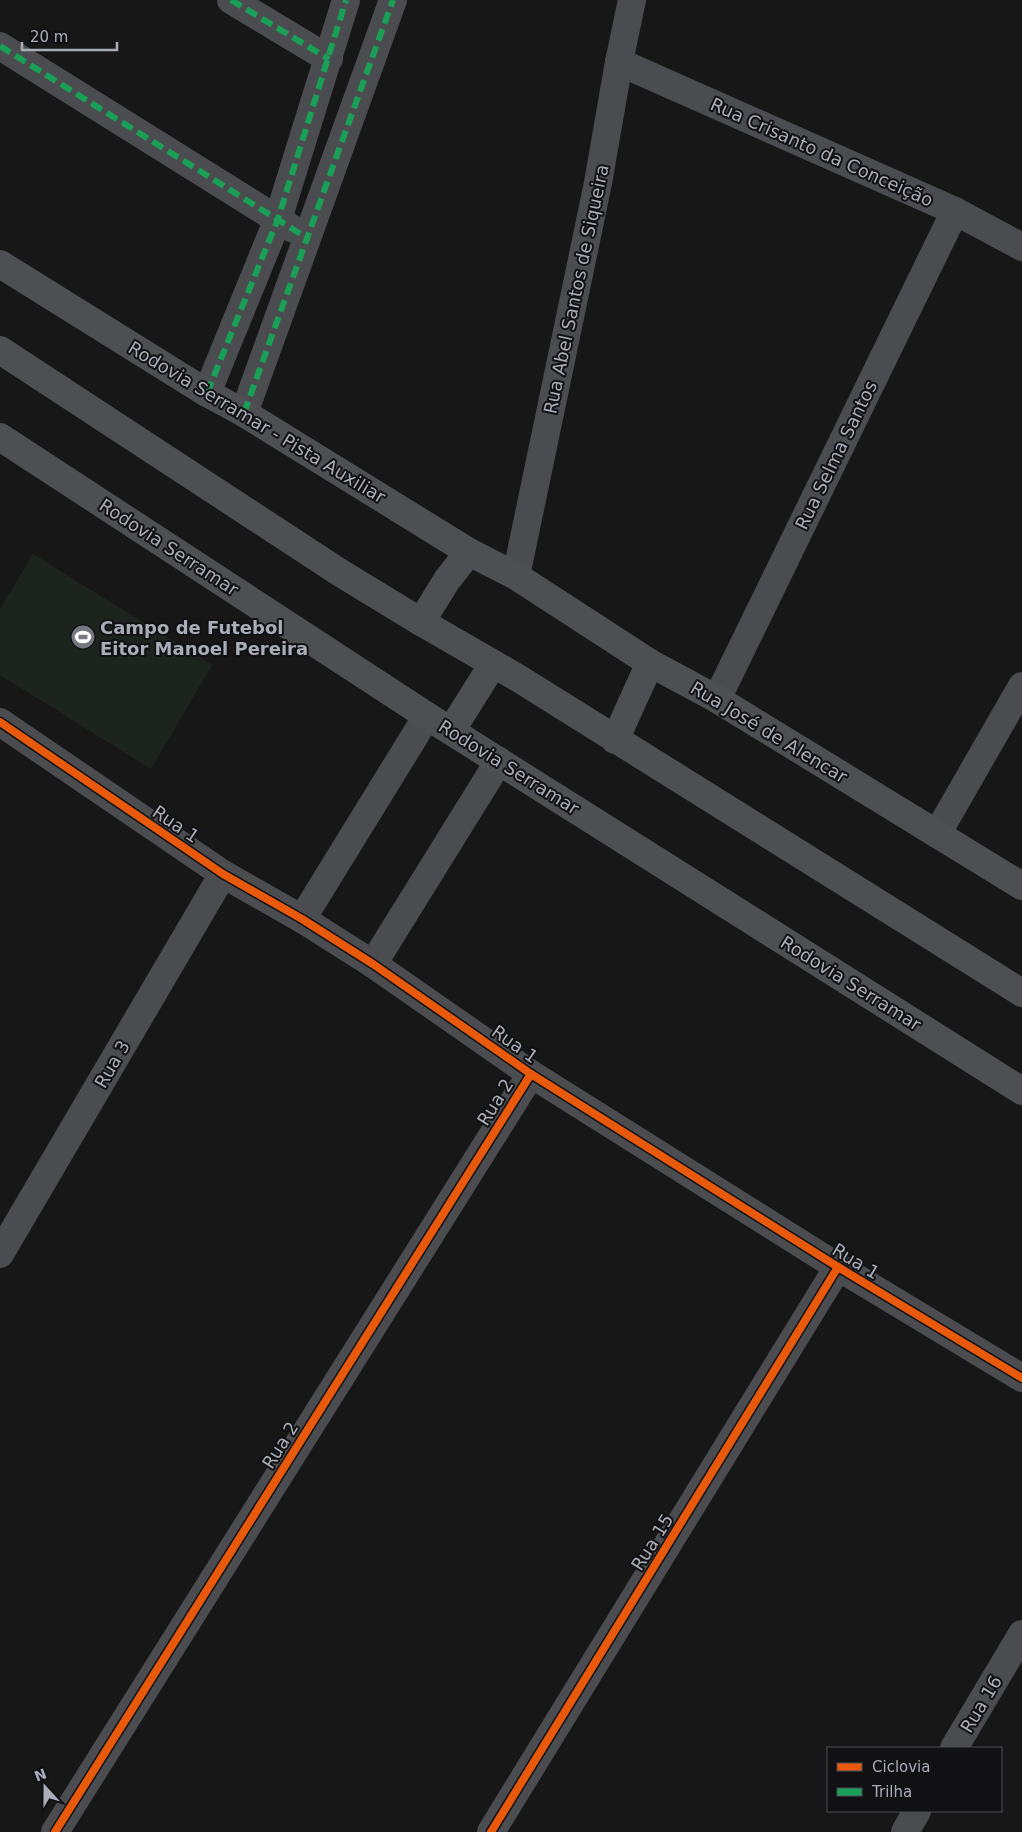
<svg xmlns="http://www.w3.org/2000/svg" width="1022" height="1832" font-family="'DejaVu Sans',sans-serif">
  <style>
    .green { fill: #1d241e }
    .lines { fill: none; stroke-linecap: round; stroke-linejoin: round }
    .minor { stroke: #4b4c50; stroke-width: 28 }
    .major { stroke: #4d4f52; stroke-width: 28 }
    .quiet { stroke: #1a9f57; stroke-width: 6; stroke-dasharray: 12 6; stroke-linecap: butt }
    .cycleway-casing { stroke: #111113; stroke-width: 11 }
    .cycleway { stroke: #e8590c; stroke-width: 8 }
    .labels { text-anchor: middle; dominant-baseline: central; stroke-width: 4; stroke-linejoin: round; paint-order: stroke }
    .street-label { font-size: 18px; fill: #a8adb8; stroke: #111113 }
    .poi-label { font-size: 18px; font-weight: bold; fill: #a8adb8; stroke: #111113; text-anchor: start }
  </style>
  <rect width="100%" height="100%" fill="#171717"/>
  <polygon class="green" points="33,554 212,665 151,769 0,675 0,609"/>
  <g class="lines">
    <g class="minor">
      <polyline points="231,0 329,59"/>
      <polyline points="0,46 293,229"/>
      <polyline points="619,62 955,211 1022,247"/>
      <polyline points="207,393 278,219 346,0"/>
      <polyline points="244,413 393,0"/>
      <polyline points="516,576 598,183 619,62 632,0"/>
      <polyline points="717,699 955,211"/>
      <polyline points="0,722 223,874 302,919 373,964 531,1074 838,1267 1022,1378"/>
      <polyline points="937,834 1022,686"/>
      <polyline points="302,919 427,716"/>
      <polyline points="373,964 499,761"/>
      <polyline points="0,1254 223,874"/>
      <polyline points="954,1748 1022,1634"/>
      <polyline points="55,1832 531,1074"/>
      <polyline points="491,1832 838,1267"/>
      <polyline points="905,1832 917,1811"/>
    </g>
    <g class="major">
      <polyline points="0,264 207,393 244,413 469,552 516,576 650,663 717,699 1022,886"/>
      <polyline points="0,350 339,572 421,622 518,678 1022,993"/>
      <polyline points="0,437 427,716 1022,1091"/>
      <polyline points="421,622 447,580 469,552"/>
      <polyline points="451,731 493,664"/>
      <polyline points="615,740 650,663"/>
    </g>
    <g class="quiet">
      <polyline points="231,0 329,59"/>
      <polyline points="0,46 307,238"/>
      <polyline points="207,393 278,219 346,0"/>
      <polyline points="244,413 393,0"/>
    </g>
    <defs>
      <g id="cycleway">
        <polyline points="0,722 223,874 302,919 373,964 531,1074 838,1267 1022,1378"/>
        <polyline points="55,1832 531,1074"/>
        <polyline points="491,1832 838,1267"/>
      </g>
    </defs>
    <use href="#cycleway" class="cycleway-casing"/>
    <use href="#cycleway" class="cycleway"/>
  </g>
  <defs>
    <symbol id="stadium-disc" viewBox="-11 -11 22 22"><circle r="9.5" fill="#757880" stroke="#111113"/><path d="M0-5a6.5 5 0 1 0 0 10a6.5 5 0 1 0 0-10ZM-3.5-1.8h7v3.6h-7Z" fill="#fff"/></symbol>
  </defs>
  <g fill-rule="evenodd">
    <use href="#stadium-disc" x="69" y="623" width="28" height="28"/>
  </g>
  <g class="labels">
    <g class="street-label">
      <text transform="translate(822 152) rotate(24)">Rua Crisanto da Conceição</text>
      <text transform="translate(576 289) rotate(-78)">Rua Abel Santos de Siqueira</text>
      <text transform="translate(257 422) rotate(31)">Rodovia Serramar - Pista Auxiliar</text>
      <text transform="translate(836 455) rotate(-64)">Rua Selma Santos</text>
      <text transform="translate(169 547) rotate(33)">Rodovia Serramar</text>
      <text transform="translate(769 732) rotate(31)">Rua José de Alencar</text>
      <text transform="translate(509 767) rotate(32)">Rodovia Serramar</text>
      <text transform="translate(176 824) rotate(34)">Rua 1</text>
      <text transform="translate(851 983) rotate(32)">Rodovia Serramar</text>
      <text transform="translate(515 1044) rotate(35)">Rua 1</text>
      <text transform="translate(112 1064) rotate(-60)">Rua 3</text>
      <text transform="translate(495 1102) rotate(-58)">Rua 2</text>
      <text transform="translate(856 1261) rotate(31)">Rua 1</text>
      <text transform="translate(280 1445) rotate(-58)">Rua 2</text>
      <text transform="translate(652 1542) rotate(-58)">Rua 15</text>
      <text transform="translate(981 1704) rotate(-59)">Rua 16</text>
    </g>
    <g class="poi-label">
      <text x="100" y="627">Campo de Futebol<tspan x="100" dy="21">Eitor Manoel Pereira</tspan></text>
    </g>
  </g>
  <rect x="827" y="1747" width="175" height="65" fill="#111113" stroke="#4d4f55"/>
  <rect x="837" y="1763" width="25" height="8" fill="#e8590c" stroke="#4d4f55"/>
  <text x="872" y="1772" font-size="15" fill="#a8adb8">Ciclovia</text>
  <rect x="837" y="1788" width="25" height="8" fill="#1a9f57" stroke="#4d4f55"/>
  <text x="872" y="1797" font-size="15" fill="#a8adb8">Trilha</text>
  <g transform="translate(45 1787) rotate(339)" stroke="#111113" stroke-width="4" paint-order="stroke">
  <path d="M0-4L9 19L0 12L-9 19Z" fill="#a8adb8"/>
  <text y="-8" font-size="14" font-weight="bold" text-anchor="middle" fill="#a8adb8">N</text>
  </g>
  <path d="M22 42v8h95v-8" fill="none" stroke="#a8adb8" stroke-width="2.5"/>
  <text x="30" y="42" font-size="15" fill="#a8adb8" stroke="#111113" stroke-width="4" paint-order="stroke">20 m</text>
</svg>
